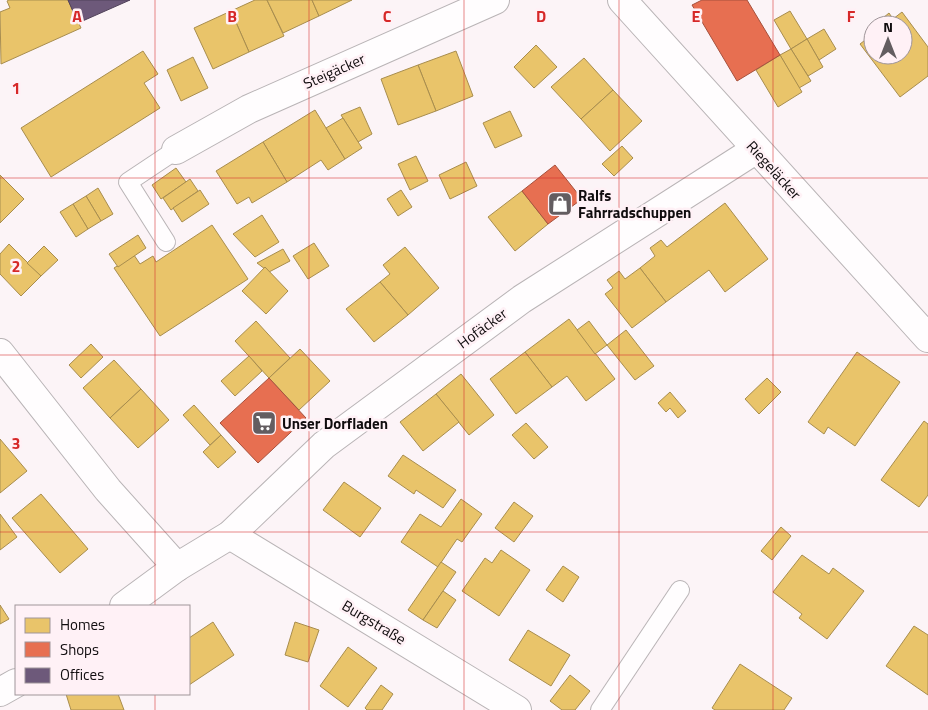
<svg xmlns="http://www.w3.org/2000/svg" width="928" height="710" font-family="'Titillium Web',sans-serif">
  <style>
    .homes { fill: #e9c46a; stroke: #a88d4e }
    .shops { fill: #e76f51; stroke: #a6513d }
    .offices { fill: #6d597a; stroke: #51425a }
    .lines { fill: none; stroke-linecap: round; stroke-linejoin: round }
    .lane-casing { stroke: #b9b4b6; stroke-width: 20 }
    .street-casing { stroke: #b9b4b6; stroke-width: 30 }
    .lane { stroke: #fffdfe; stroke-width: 18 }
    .street { stroke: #fffdfe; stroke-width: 28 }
    .grid { fill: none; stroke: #d62828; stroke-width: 1; stroke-opacity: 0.55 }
    .labels { text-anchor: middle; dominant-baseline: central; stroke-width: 5; stroke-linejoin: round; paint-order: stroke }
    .street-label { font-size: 15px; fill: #100c0e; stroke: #fff1f6 }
    .poi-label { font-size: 15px; font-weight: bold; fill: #100c0e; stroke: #fff1f6; text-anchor: start }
    .grid-label { font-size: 16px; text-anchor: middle; font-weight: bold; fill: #d62828; stroke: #fff1f6; stroke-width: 5; stroke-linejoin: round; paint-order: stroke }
  </style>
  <rect width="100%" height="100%" fill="#fcf4f7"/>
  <g class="homes">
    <polygon points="9,0 68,0 81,28 1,64 0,12 10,8 7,1"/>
    <polygon points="255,0 267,0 284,36 249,52 231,11"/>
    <polygon points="267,0 312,0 319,16 283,33"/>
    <polygon points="312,0 352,0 319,16"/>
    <polygon points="231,11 249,52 213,69 194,28"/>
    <polygon points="790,11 807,39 791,49 774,20"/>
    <polygon points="902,12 928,47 928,76 900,97 860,44 873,34 873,55 903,55 903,25 879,25 877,23 889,13 893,19"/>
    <polygon points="824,29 836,49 819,60 807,39"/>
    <polygon points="807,39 823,67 808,76 791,49"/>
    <polygon points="536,45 557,67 534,88 514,67"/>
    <polygon points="791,49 811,81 799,88 780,55"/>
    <polygon points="143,51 158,74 144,83 160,108 51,177 21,128"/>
    <polygon points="456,51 473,96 436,111 418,65"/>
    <polygon points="780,55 802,92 778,107 756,70"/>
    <polygon points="193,57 208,88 181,101 167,70"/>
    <polygon points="584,58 613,90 581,119 551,87"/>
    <polygon points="418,65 436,111 398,125 381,79"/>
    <polygon points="613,90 642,121 610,151 581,119"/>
    <polygon points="360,107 372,134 358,142 341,115"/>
    <polygon points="315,110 345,159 328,170 321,160 287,182 263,142"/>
    <polygon points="510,111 522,136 495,148 483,123"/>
    <polygon points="343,118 362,148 345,159 326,128"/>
    <polygon points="263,142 287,182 252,203 249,197 237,204 216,171"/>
    <polygon points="622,146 633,158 614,176 602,164"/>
    <polygon points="416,156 428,181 410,190 398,164"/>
    <polygon points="466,162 477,186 450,199 439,175"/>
    <polygon points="176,168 186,182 161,199 152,185"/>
    <polygon points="0,175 24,199 0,223"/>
    <polygon points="190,179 198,191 171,210 163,198"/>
    <polygon points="98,188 113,214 101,221 86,196"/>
    <polygon points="200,190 209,204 182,222 173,208"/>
    <polygon points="401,190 412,207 398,216 387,199"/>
    <polygon points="522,191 548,224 515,251 488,217"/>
    <polygon points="86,196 101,221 88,229 73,204"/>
    <polygon points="725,203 768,259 725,292 709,270 666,302 640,268 655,256 650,248 661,240 667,247"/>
    <polygon points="73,204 88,229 76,237 60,212"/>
    <polygon points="262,215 279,242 255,257 233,234"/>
    <polygon points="212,225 248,279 160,336 114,268 134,255 140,264 153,256 156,262"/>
    <polygon points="138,235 146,248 118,267 109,254"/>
    <polygon points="314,243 329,266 308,279 293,256"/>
    <polygon points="9,244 41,276 21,296 0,274 0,254"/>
    <polygon points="44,246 58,260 41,276 27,263"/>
    <polygon points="405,247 439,288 408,315 380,282 390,274 383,265"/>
    <polygon points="283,249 290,261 269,272 257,263"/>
    <polygon points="265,267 288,291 266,314 242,291"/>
    <polygon points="640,268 666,302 632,328 605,294 613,288 607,280 619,271 625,279"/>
    <polygon points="380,282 408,315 374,342 346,309"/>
    <polygon points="569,319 615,379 586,401 567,376 552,387 525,352"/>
    <polygon points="256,321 290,358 269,378 235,341"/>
    <polygon points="589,321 607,345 595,354 577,330"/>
    <polygon points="626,330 654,366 635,380 607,345"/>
    <polygon points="91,344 103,357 81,378 69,365"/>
    <polygon points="300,349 330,381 299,410 269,378"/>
    <polygon points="525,352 552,387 516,414 490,379"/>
    <polygon points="857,352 900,382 855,446 828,427 824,434 808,422"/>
    <polygon points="249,356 262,371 235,396 221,381"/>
    <polygon points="114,360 141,389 110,418 83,388"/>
    <polygon points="461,374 494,415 469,435 436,394"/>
    <polygon points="767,378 781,392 759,414 745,399"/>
    <polygon points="141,389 169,420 138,448 110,418"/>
    <polygon points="670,392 686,411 678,418 670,408 666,412 658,403"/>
    <polygon points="436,394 459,422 423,451 400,422"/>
    <polygon points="194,405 221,435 210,445 183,415"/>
    <polygon points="924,421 928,424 928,495 919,507 881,480"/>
    <polygon points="526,423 548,447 534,459 512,435"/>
    <polygon points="221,435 236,452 218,468 203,452"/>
    <polygon points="0,439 27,471 0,493"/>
    <polygon points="403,455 456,490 443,508 416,490 414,494 388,476"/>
    <polygon points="344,482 381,508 360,537 323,510"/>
    <polygon points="41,494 88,549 60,573 12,518"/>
    <polygon points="461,499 482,514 462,542 457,539 438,567 401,542 420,514 441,527"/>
    <polygon points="514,502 533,516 514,542 495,528"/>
    <polygon points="0,514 17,537 0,550"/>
    <polygon points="781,527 791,536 772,560 761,551"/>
    <polygon points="501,550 530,570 499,616 462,591 485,558 492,563"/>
    <polygon points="802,555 829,574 833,568 864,591 827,639 799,618 802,614 773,592"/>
    <polygon points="441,562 456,572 423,620 408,610"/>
    <polygon points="563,566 579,577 563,602 546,590"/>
    <polygon points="443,591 456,600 437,628 423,620"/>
    <polygon points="0,605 9,619 0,624"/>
    <polygon points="213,622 234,655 189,685 189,638"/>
    <polygon points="295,622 319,630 308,662 285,655"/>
    <polygon points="914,626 928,635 928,695 886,666"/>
    <polygon points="528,630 570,655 551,686 509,660"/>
    <polygon points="348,647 377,668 348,707 320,686"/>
    <polygon points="740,664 792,698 784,710 715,710 712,708"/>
    <polygon points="570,675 590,691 575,710 562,710 550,701"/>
    <polygon points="381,685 393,694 382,710 367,710 365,708"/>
    <polygon points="66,694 118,694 124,710 71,710"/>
  </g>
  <g class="shops">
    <polygon points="702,0 747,0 780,55 737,81 692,5"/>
    <polygon points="555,165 582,199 548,224 522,191"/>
    <polygon points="269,378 306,418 258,463 220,423"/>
  </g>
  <polygon class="offices" points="68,0 130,0 78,23"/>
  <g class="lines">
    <defs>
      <g id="lane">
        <polyline points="166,242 128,182 176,150"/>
        <polyline points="600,710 680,590"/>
      </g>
      <g id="street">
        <polyline points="622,0 928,338"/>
        <polyline points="176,150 249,109 495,0"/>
        <polyline points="0,353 108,490 177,567"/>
        <polyline points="230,535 517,710"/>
        <polyline points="124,606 177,567 230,535 324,445 522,299 755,150"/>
        <polyline points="0,692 16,683"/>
      </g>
    </defs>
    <use href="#lane" class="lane-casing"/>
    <use href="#street" class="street-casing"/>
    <use href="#lane" class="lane"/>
    <use href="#street" class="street"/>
  </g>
  <path class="grid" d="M 155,0 L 155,606M 309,0 L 309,710M 464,0 L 464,710M 619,0 L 619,710M 773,0 L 773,710M 0,178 L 928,178M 0,355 L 928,355M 0,532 L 928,532M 155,694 L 155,710"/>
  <defs>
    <symbol id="shop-square" viewBox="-11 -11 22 22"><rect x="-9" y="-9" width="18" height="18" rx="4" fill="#635d60" stroke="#fff1f6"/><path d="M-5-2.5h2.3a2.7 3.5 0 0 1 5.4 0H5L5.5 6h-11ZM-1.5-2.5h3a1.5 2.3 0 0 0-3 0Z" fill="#fff"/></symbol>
    <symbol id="supermarket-square" viewBox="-11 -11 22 22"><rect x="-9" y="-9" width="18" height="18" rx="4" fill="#635d60" stroke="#fff1f6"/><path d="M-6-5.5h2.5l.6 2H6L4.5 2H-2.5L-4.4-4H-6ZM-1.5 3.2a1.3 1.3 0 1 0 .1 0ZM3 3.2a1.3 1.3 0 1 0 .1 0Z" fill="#fff"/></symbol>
  </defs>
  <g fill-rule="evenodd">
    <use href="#shop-square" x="546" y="190" width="28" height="28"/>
    <use href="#supermarket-square" x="250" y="409" width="28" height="28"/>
  </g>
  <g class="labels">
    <g class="street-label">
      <text transform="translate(334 71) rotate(-24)">Steigäcker</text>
      <text transform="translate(774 170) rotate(48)">Riegeläcker</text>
      <text transform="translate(482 328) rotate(-36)">Hofäcker</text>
      <text transform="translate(374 622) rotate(31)">Burgstraße</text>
    </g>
    <g class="poi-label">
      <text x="578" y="195">Ralfs<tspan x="578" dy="17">Fahrradschuppen</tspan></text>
      <text x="282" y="423">Unser Dorfladen</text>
    </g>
  </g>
  <g class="grid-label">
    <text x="77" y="22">A</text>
    <text x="232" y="22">B</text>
    <text x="387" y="22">C</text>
    <text x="541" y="22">D</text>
    <text x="696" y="22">E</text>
    <text x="851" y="22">F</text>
    <text x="16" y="94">1</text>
    <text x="16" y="272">2</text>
    <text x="16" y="449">3</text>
  </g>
  <rect x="15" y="605" width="175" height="90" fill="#fff1f6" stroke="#9f9599"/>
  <rect x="25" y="618" width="25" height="15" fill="#e9c46a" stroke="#9f9599"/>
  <text x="60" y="630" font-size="15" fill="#100c0e">Homes</text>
  <rect x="25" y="642" width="25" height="15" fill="#e76f51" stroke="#9f9599"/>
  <text x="60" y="655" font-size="15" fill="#100c0e">Shops</text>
  <rect x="25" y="668" width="25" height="15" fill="#6d597a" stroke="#9f9599"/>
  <text x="60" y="680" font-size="15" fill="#100c0e">Offices</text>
  <g transform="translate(888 40)"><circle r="24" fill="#fff1f6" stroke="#9f9599"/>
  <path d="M0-4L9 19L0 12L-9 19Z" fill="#635d60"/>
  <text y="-8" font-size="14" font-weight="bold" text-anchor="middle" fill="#100c0e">N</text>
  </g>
</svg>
